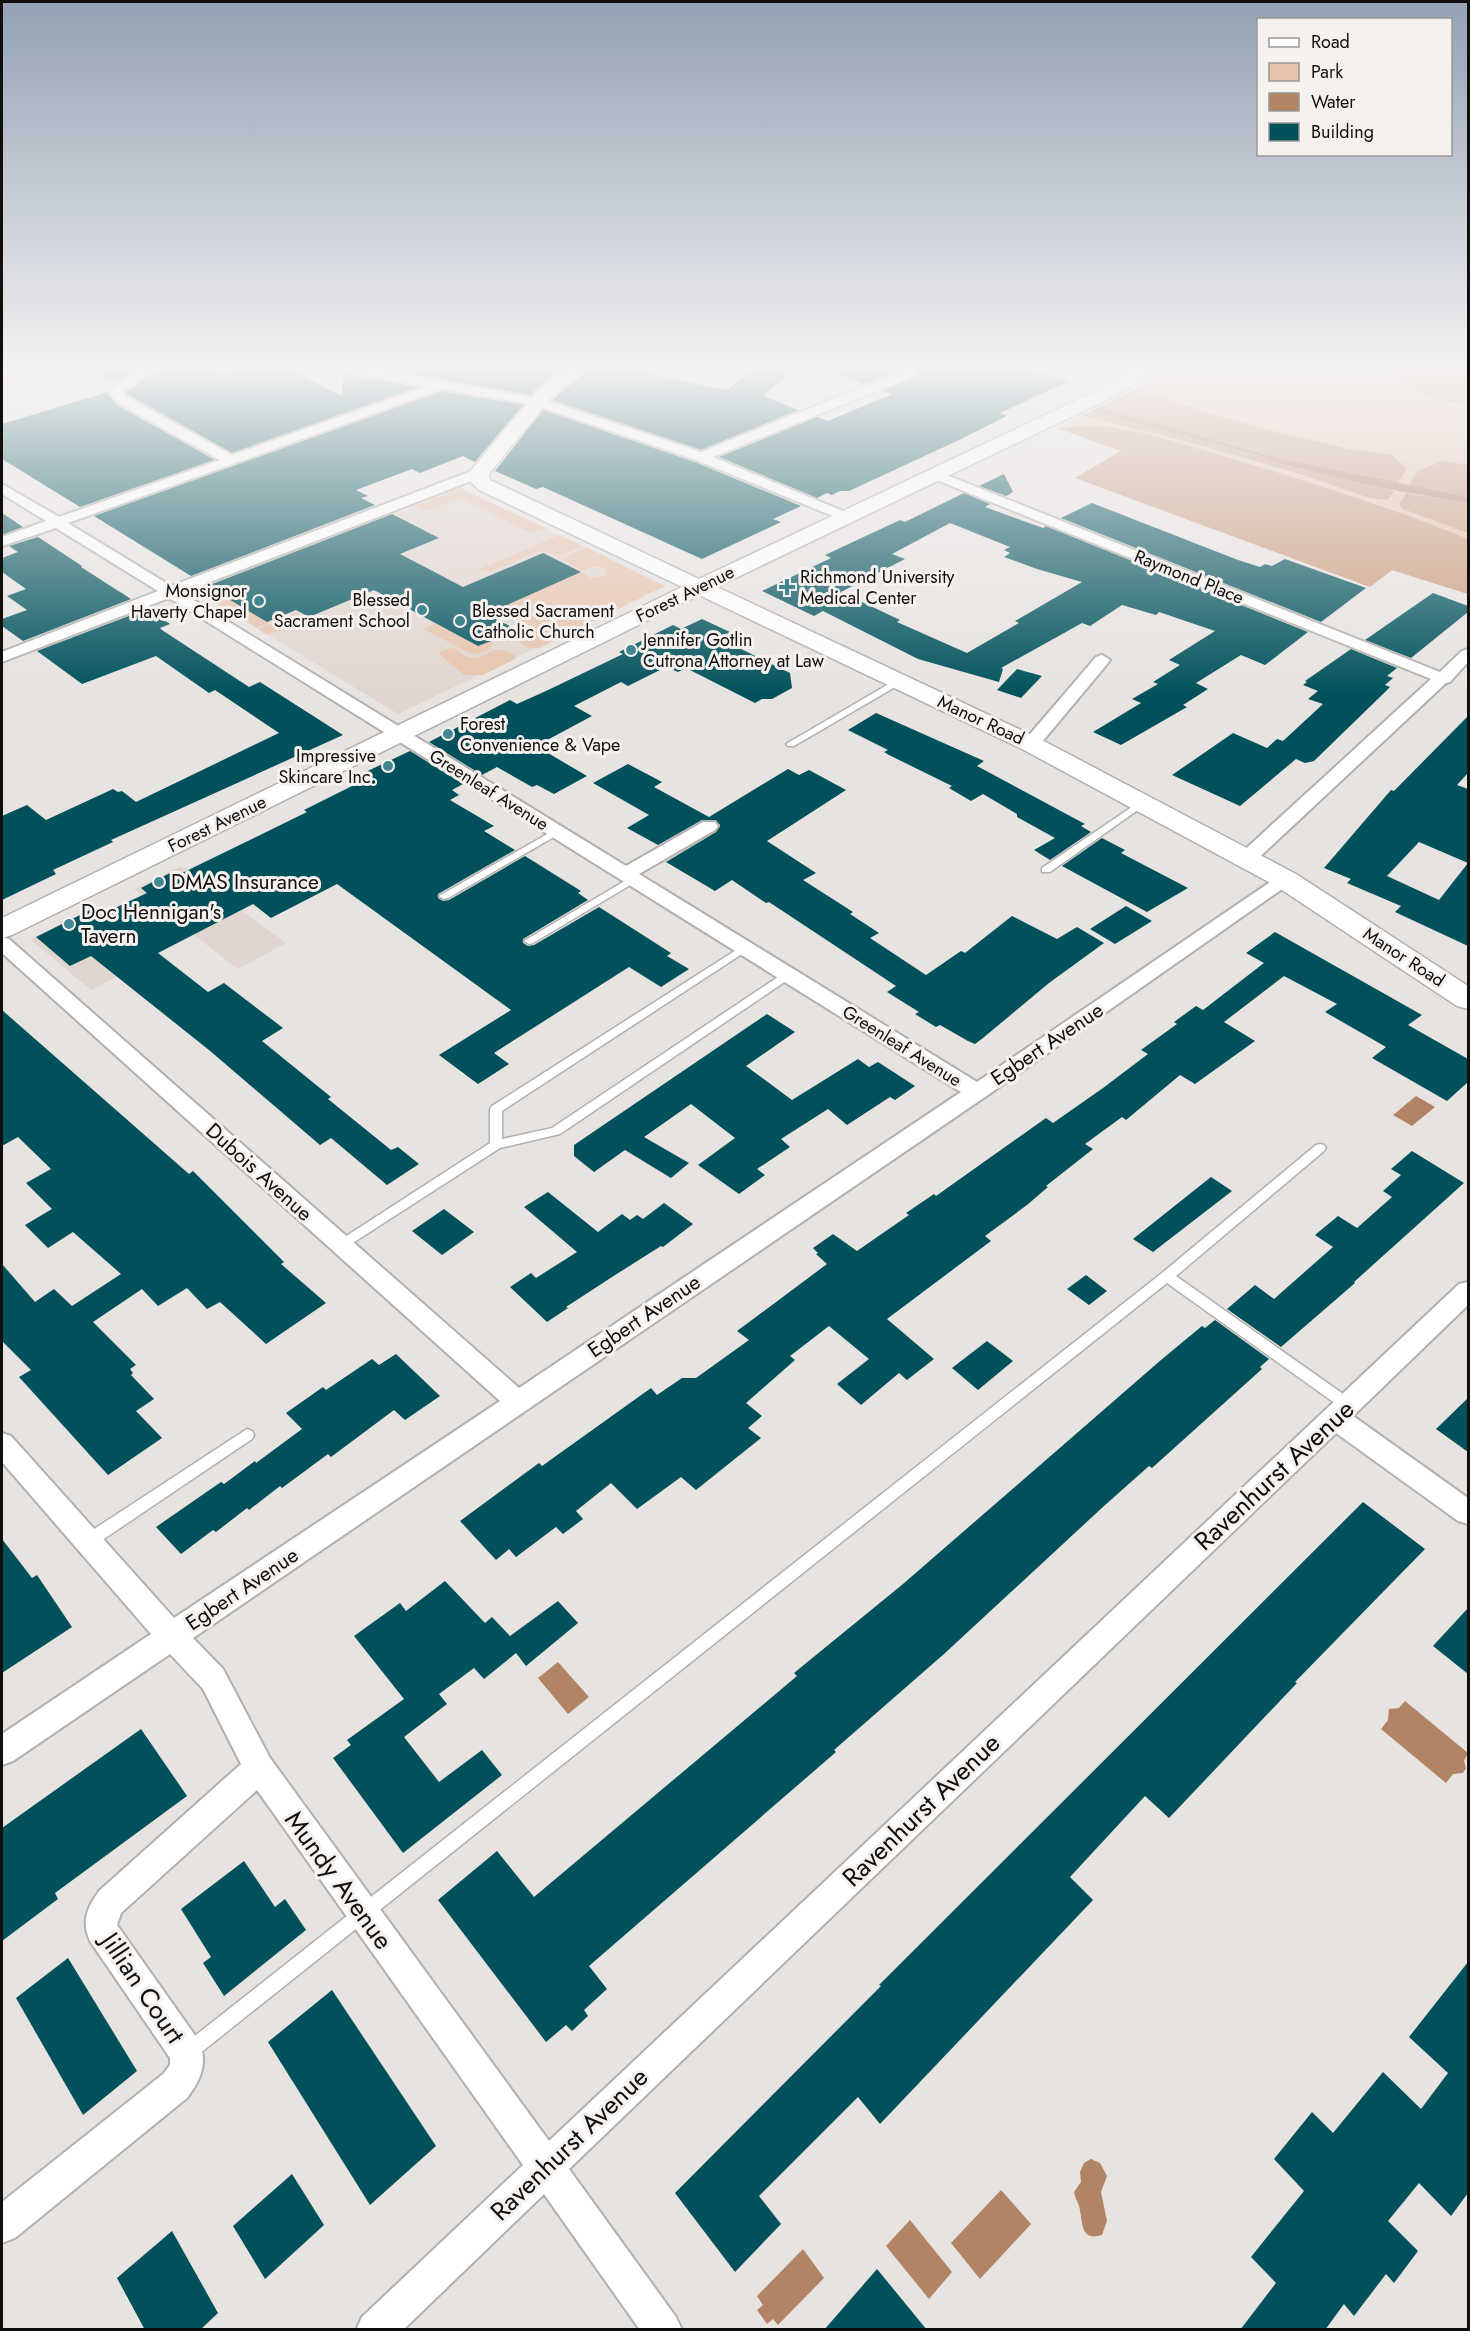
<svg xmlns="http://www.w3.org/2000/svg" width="1470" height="2331" font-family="Jost,sans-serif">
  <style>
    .built { fill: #e1d6cf }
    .green { fill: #e7c4ae }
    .forest { fill: #c99c7d }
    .water { fill: #b18466 }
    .building { fill: #00515b; fill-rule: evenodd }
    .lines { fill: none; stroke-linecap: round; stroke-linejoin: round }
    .lane-casing { stroke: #b2afac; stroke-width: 3 }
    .street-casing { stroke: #b2afac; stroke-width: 4 }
    .secondary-casing { stroke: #b2afac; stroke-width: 3 }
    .lane { fill: #fff; fill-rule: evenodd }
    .street { fill: #fff; fill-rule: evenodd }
    .secondary { fill: #fff; fill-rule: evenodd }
    .poi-dot { fill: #418792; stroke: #f5f1ee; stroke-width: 2 }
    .labels { text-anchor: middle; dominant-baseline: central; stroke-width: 6; stroke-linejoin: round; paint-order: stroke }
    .far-poi-label { font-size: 18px; fill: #100f0e; stroke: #f5f1ee; text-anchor: start }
    .far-street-label { font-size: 18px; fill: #100f0e; stroke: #f5f1ee }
    .poi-label { font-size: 21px; fill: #100f0e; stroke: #f5f1ee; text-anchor: start }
    .street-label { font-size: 21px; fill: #100f0e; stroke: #f5f1ee }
    .near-street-label { font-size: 26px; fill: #100f0e; stroke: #f5f1ee }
  </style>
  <rect width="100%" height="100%" fill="#e7e3e1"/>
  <g class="built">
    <polygon points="460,488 665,586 398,714 198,592"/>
    <polygon points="181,866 286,943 238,969 134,889"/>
    <polygon points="94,909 154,958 91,990 31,940"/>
  </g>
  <g class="green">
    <polygon points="2,368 43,368 46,370 2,383"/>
    <polygon points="1160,368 1468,368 1468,594 1392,570 1370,587 1075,478 1121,451 1057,428 1144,385"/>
    <polygon points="460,488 545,528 529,532 460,498 428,511 415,506"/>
    <polygon points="560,535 583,546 560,556 539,551 490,572 478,570"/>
    <path d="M 586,547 L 665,586 L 539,648 L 529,648 L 518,642 L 518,638 L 535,629 L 510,616 L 525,608 L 521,606 L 519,607 L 521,608 L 508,615 L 475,598 L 562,580 L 581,572 L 591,578 L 605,576 L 607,571 C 601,564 590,565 583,571 L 565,561 L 563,558 Z"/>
    <polygon points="241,575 220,593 267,622 288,615 257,628 198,592"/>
    <polygon points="297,613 306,619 267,635 258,629"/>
    <polygon points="436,623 478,646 493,641 491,648 481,653 471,654 424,629"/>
    <path d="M 452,647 C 457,650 463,656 469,657 C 487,661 488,641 515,655 L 515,659 L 483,675 L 464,675 L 438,653 Z"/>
  </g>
  <g class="forest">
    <path d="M 1377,368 L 1468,368 L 1468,403 C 1428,403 1412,384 1377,368 Z"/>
    <polygon points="1134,390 1254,426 1348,449 1392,455 1407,469 1398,483 1392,482 1283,459 1100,407"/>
    <polygon points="1091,411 1261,456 1281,464 1394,491 1387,500 1370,498 1300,474 1189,442 1081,416"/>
    <path d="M 1090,426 C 1125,426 1173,441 1207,451 C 1295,478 1383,504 1468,539 L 1468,594 L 1392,570 L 1370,587 L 1075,478 L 1121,451 L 1057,428 Z"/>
    <polygon points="1442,461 1468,465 1468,497 1409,485 1418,471"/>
    <polygon points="1406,493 1468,503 1468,533 1403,509 1399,504"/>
  </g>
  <g class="water">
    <polygon points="1099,407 1283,459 1468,497 1468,503 1382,488 1281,464 1261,456 1091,411"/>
    <polygon points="1416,1096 1435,1107 1412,1126 1393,1115"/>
    <polygon points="558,1662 589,1697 568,1714 538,1678"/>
    <polygon points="1405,1701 1468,1753 1464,1761 1466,1768 1463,1773 1453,1774 1446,1783 1381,1729 1388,1720 1389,1709 1399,1708"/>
    <path d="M 1091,2159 L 1100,2163 L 1107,2176 L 1101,2192 L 1107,2221 L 1102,2235 C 1081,2241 1083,2225 1080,2211 C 1080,2205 1075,2199 1074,2192 L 1081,2182 L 1080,2172 L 1084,2163 Z"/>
    <polygon points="1001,2190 1031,2224 980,2279 951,2243"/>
    <polygon points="910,2220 952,2272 929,2299 886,2246"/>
    <polygon points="803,2249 824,2278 778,2325 773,2319 767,2324 757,2310 763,2305 757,2296"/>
  </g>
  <g class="building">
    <polygon points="104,368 139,368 118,381 103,378"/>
    <polygon points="161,368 203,368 225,374 235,368 286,368 342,396 344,374 418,387 232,453 127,394 126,392"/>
    <polygon points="381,368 564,368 539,386 531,395"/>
    <polygon points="591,368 661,368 651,375 727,390 754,368 796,368 763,396 799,410 701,450 552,400"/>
    <polygon points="828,368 904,368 864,384 828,371"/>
    <polygon points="918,368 1021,368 1036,373 1040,371 1069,381 1000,413 1007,416 957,441 849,491 840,491 832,495 827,493 817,498 719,457 817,417 828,421 892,394 882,391 917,377"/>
    <polygon points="442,391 523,405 475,462 463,456 420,473 412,469 356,490 368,496 361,498 375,505 191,576 94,516"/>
    <polygon points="108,392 115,404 215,460 80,507 2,459 2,424"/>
    <polygon points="543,410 695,462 801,506 773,519 781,522 702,559 543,487 536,489 495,471"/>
    <polygon points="1004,474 1013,492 1006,496 979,486"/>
    <path d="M 964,493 L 990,504 L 985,507 L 1043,528 L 1046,526 L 1308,632 L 1265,665 L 1241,655 L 1196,683 L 1208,689 L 1183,705 L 1187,707 L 1121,745 L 1093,732 L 1141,703 L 1132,699 L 1158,684 L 1153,682 L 1180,665 L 1169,660 L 1215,631 L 1159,612 L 1156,615 L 1122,605 L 1090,626 L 1082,623 L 1001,668 L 1003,669 L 999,682 L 918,659 L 823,611 L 814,616 L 762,591 L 831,558 L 825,555 L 900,520 L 905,522 ZM 950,523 L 1010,547 L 1004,550 L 1010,553 L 1004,557 L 1037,569 L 1082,582 L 1015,621 L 1019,623 L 967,653 L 897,622 L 900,620 L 841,592 L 905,559 L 892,554 Z"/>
    <polygon points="1092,503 1238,560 1260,567 1265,564 1272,566 1285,559 1366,588 1321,622 1061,518"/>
    <polygon points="2,513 23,527 2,535"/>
    <polygon points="392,514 439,538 400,554 463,587 543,553 581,572 487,614 515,629 509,632 512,633 478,646 374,590 309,617 296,610 267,622 207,586"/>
    <polygon points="38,537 82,566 81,567 131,599 23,641 2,626 2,619 27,610 7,596 26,589 2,572 2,558 18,552 9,546"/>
    <polygon points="1433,593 1468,606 1468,612 1411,658 1365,640"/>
    <polygon points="147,609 170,624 160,628 162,630 249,687 260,682 343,735 111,840 113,842 53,870 56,874 2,900 2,816 27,805 46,820 113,789 118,792 122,791 136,802 279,733 215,690 209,693 156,656 82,684 37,651"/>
    <polygon points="702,619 730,632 719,638 790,673 792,688 772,699 762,699 755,703 686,668 678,672 666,667 628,686 621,682 574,706 592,716 536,746 587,776 554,794 537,785 532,787 497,767 482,775 429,742 510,700 517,704 546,691 623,654 619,652 673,625 681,629"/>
    <polygon points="1351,649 1397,668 1387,676 1393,678 1385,685 1390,687 1383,694 1314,761 1305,763 1296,759 1240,806 1172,775 1233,733 1267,748 1277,739 1283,741 1323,704 1308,699 1318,691 1303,685 1307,682 1305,681"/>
    <polygon points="1017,669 1042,676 1021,698 997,690"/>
    <polygon points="876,713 984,761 977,766 1085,824 1081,826 1091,832 1050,860 1034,850 1055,838 1017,817 1017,814 983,794 971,801 949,788 952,786 889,755 884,752 888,750 848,730"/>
    <polygon points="1468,716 1468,773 1457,785 1468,789 1468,863 1419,842 1387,876 1439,900 1468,863 1468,946 1395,912 1401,906 1347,883 1351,879 1324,868 1391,790 1394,791"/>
    <polygon points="410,751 463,784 452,790 459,795 450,800 494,826 484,831 515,850 438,894 438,898 443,901 449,900 525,856 581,891 578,893 588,900 523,939 523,943 528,946 534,945 599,907 671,953 667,956 689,969 661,987 629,967 494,1053 509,1064 478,1084 439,1055 511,1010 337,884 271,918 253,904 158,953 208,992 224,983 283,1028 262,1041 331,1097 328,1099 391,1150 398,1147 419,1164 387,1185 331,1138 320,1145 209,1050 91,956 70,966 36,937 94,908 102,914 147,893 141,888 172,872 176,876 307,812 304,810 364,780 357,776"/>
    <polygon points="628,764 662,782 654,787 709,817 788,769 799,775 809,770 846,790 767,841 816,873 803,880 853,912 850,914 879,933 870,938 926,975 961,951 965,953 1012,916 1057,939 1077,927 1104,943 1049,983 983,1038 975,1044 968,1041 940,1025 936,1027 915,1014 919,1012 887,992 896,986 769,902 766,903 732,880 715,891 666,862 716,832 720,825 715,820 702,820 658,845 627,828 649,815 593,783"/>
    <polygon points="1102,838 1125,850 1121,853 1188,888 1147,912 1062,866"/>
    <polygon points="1126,906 1152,921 1115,944 1090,929"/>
    <polygon points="1275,932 1422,1015 1408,1025 1468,1059 1468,1082 1447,1101 1372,1058 1386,1047 1325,1012 1337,1004 1284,976 1224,1022 1255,1041 1195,1084 1180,1075 1126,1120 1122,1117 1085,1144 1093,1149 1046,1186 1048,1187 1027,1205 985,1236 991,1241 887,1319 934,1359 907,1380 899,1373 861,1405 837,1384 869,1359 829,1326 790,1356 795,1360 746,1403 762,1416 748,1428 761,1438 696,1490 681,1477 637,1509 611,1483 576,1511 583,1519 563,1534 556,1527 516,1557 509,1549 496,1560 460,1521 539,1463 542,1466 651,1388 657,1395 682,1378 696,1378 749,1340 737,1331 827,1264 816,1254 818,1253 813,1248 833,1234 857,1251 909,1215 906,1213 934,1194 936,1196 1046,1118 1053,1123 1103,1088 1148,1054 1141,1050 1177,1024 1174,1022 1196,1006 1203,1010 1264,963 1246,953"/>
    <polygon points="2,1010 189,1174 193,1171 284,1262 281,1264 326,1303 266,1344 220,1302 207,1309 187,1288 158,1306 142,1289 93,1322 136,1365 130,1369 133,1373 131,1375 154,1399 136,1411 162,1438 108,1475 19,1377 31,1370 2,1341 2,1264 35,1302 54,1289 72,1306 121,1274 73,1232 48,1248 25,1225 52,1209 26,1183 51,1169 18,1137 2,1146"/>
    <polygon points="767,1014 795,1032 746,1066 792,1100 858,1059 869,1067 878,1062 915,1086 895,1100 890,1097 847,1125 828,1109 781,1139 790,1147 757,1169 765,1175 739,1194 698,1165 735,1138 691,1104 644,1137 689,1163 671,1178 625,1150 594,1172 574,1156 574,1145"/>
    <polygon points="1412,1151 1464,1183 1354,1282 1355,1283 1281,1347 1227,1309 1255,1285 1274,1299 1333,1247 1315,1235 1338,1216 1357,1228 1392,1197 1383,1191 1401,1175 1391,1169"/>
    <polygon points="1211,1177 1232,1191 1153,1252 1133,1239"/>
    <polygon points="548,1192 598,1232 622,1214 630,1220 637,1215 643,1219 664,1203 693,1224 663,1247 661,1246 612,1277 566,1307 568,1308 547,1322 510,1287 531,1273 536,1278 577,1252 524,1207"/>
    <polygon points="444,1209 474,1232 442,1255 412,1231"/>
    <polygon points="1086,1275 1107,1291 1089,1305 1067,1289"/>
    <polygon points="1215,1320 1269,1359 1260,1367 1262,1369 1152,1468 1149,1466 1104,1506 944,1654 834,1750 836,1752 589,1966 607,1989 584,2010 588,2016 572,2031 566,2025 546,2042 438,1900 497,1851 534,1897 797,1676 794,1673 903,1584 1161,1360 1202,1326 1205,1328"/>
    <polygon points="987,1341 1013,1361 978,1390 952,1368"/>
    <polygon points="396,1354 440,1396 405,1420 394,1410 331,1457 328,1454 282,1488 280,1486 249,1510 247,1508 216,1532 213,1530 181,1554 156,1527 221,1482 224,1484 255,1461 256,1463 302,1429 286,1413 323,1387 326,1390 372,1359 379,1365"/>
    <polygon points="1468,1398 1468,1452 1436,1429"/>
    <polygon points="1363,1502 1425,1549 1295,1682 1297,1683 1169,1818 1145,1796 1070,1877 1093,1900 880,2124 858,2097 759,2196 781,2224 735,2272 675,2193 881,1986 879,1985"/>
    <polygon points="2,1539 32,1578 37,1575 72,1627 2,1673"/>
    <polygon points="445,1581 485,1623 492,1617 510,1636 558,1601 578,1623 526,1666 516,1653 484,1679 474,1668 439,1694 447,1704 404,1737 439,1782 482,1750 502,1775 403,1853 333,1758 351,1745 347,1740 404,1699 354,1636 400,1603 406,1611"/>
    <polygon points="1468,1608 1468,1674 1433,1646"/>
    <polygon points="141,1729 187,1796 55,1893 58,1899 2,1941 2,1828"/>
    <polygon points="244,1861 275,1907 285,1899 306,1930 224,1996 203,1963 211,1957 181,1909"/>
    <polygon points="68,1958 137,2071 83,2115 16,1998"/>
    <polygon points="1468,1962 1468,2193 1451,2216 1419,2183 1388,2221 1418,2251 1394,2283 1386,2274 1354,2316 1344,2304 1325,2330 1240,2330 1276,2283 1251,2257 1304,2191 1274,2159 1312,2112 1333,2133 1383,2072 1421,2109 1448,2073 1409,2037"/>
    <polygon points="332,1990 436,2146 370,2205 268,2042"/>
    <polygon points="292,2174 324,2225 265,2279 233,2226"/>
    <polygon points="172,2231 218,2313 200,2330 145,2330 117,2278"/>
    <polygon points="877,2269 927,2330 824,2330"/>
  </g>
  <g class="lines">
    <defs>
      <g id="lane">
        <polygon points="899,678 903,681 902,683 794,746 788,746 786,744"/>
        <polygon points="1142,800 1147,803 1145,805 1050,872 1042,872 1042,868"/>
        <polygon points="556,829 561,832 559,834 448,898 444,899 439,896"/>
        <polygon points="633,876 638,879 637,881 533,943 529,944 524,941"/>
        <polygon points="744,945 749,948 748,950 502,1111 502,1139 552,1128 784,973 792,973 793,975 792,977 560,1134 500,1148 345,1248 337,1248 335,1245 337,1242 490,1143 490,1109 492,1106"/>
        <polygon points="1320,1144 1324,1145 1326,1148 1324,1151 1176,1276 1353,1401 1355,1405 1353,1409 1348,1411 1343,1409 1167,1283 194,2058 188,2061 182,2058 179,2052 182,2046 1162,1273 1316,1145"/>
        <polygon points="247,1429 252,1431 254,1435 252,1439 92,1547 87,1548 82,1547 80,1542 82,1537"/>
      </g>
      <g id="street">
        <path d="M 144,368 L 159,368 L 123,391 L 125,396 L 232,455 L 427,386 L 345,372 L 339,368 L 367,368 L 541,399 L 701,452 L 908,369 L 916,369 L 916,375 L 713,457 L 850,514 L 852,517 L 850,520 L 845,521 L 696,460 L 535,405 L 442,389 L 68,523 L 171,586 L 474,470 L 484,470 L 486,473 L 484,476 L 182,593 L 626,866 L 703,822 L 715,822 L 718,826 L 715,830 L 639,874 L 977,1082 L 1279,876 L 1293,876 L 1295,880 L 985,1097 L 193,1638 L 223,1669 L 270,1758 L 549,2141 L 1459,1284 L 1468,1282 L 1468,1305 L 1353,1416 L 1468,1498 L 1468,1524 L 1458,1521 L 1336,1433 L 569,2169 L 676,2317 L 682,2330 L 640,2330 L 544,2194 L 403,2330 L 356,2330 L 362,2317 L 523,2165 L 257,1790 L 121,1913 L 117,1925 L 199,2041 C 208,2063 201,2080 187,2098 L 15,2238 L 2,2243 L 2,2202 L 163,2074 L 170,2065 L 170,2058 L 90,1941 C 81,1921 87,1908 99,1891 L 241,1764 L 203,1689 L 170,1654 L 13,1761 L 2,1765 L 2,1734 L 151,1634 L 2,1462 L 2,1433 L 11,1436 L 174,1618 L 500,1401 L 2,953 L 2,937 L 9,939 L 519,1388 L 961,1092 L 169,598 L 2,662 L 2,652 L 158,591 L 56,528 L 2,546 L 2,537 L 46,521 L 2,494 L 2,484 L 59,517 L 220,460 L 116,402 L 110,393 L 114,386 Z"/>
        <polygon points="934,470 1440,672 1462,651 1468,649 1468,662 1450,682 1446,683 1253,863 1239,863 1237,859 1239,855 1431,679 929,477 927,474"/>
        <polygon points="1102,655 1110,660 1108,663 1037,748 1025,748 1022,744 1025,740 1096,657"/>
      </g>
      <polygon id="secondary" points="568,368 589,368 552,396 489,474 490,480 699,579 1094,392 1119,379 1130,368 1150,368 1131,387 1106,400 717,587 1040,739 1296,874 1468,986 1468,1009 1457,1006 1276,886 1022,749 699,595 12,935 2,938 2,918 682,587 479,490 471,482 469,473 472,469 540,388"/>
    </defs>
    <use href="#lane" class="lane-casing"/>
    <use href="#street" class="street-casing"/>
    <use href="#secondary" class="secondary-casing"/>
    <use href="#lane" class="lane"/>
    <use href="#street" class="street"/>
    <use href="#secondary" class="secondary"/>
  </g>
  <linearGradient id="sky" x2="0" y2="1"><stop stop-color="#92a1b4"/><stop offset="0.53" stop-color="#f4f2f2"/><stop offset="1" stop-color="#f4f2f2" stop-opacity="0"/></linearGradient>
  <rect width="1470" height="695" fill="url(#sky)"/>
  <g class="poi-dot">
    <path d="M784 578h6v6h6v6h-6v6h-6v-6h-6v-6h6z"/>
    <circle cx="259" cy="601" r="6"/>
    <circle cx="422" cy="610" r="6"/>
    <circle cx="460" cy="621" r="6"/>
    <circle cx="631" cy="650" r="6"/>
    <circle cx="448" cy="734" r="6"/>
    <circle cx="388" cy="766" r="6"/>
    <circle cx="159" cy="882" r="6"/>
    <circle cx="69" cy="924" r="6"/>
  </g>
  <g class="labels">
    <g class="far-poi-label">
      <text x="800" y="577">Richmond University<tspan x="800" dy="21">Medical Center</tspan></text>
      <text x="247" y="591" text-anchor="end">Monsignor<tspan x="247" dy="21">Haverty Chapel</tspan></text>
      <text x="410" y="600" text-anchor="end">Blessed<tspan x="410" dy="21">Sacrament School</tspan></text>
      <text x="472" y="611">Blessed Sacrament<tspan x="472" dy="21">Catholic Church</tspan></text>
      <text x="643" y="640">Jennifer Gotlin<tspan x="643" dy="21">Cutrona Attorney at Law</tspan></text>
      <text x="460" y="724">Forest<tspan x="460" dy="21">Convenience &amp; Vape</tspan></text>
      <text x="376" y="756" text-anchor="end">Impressive<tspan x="376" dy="21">Skincare Inc.</tspan></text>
    </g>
    <g class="far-street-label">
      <text transform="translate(1189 577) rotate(22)">Raymond Place</text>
      <text transform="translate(685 594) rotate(-26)">Forest Avenue</text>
      <text transform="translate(981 720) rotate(25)">Manor Road</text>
      <text transform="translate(489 790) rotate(32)">Greenleaf Avenue</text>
      <text transform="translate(217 824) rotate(-26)">Forest Avenue</text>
      <text transform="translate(1404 957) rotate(33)">Manor Road</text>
      <text transform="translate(902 1046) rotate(32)">Greenleaf Avenue</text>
    </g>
    <g class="poi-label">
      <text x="171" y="882">DMAS Insurance</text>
      <text x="81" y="912">Doc Hennigan's<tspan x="81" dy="24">Tavern</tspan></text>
    </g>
    <g class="street-label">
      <text transform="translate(1047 1044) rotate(-34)">Egbert Avenue</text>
      <text transform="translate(259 1172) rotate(42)">Dubois Avenue</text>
      <text transform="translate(644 1316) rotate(-34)">Egbert Avenue</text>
      <text transform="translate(242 1589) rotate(-34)">Egbert Avenue</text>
    </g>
    <g class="near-street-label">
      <text transform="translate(1274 1475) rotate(-43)">Ravenhurst Avenue</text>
      <text transform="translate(921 1810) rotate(-44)">Ravenhurst Avenue</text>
      <text transform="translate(339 1880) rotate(54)">Mundy Avenue</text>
      <text transform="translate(143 1988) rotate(56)">Jillian Court</text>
      <text transform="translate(569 2144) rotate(-44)">Ravenhurst Avenue</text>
    </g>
  </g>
  <rect width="1470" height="2331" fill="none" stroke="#100f0e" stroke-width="6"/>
  <rect x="1257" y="18" width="195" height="138" fill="#f5f1ee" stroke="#999794" stroke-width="1.5"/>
  <rect x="1269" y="38" width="30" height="9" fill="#ffffff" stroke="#999794" stroke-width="1.5"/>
  <text x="1311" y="48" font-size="18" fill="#100f0e">Road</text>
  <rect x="1269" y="63" width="30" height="18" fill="#e7c4ae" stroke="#999794" stroke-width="1.5"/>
  <text x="1311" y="78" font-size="18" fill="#100f0e">Park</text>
  <rect x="1269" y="93" width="30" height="18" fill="#b18466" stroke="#999794" stroke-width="1.5"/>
  <text x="1311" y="108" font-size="18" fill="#100f0e">Water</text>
  <rect x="1269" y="123" width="30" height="18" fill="#00515b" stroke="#999794" stroke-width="1.5"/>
  <text x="1311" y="138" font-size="18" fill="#100f0e">Building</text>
</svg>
